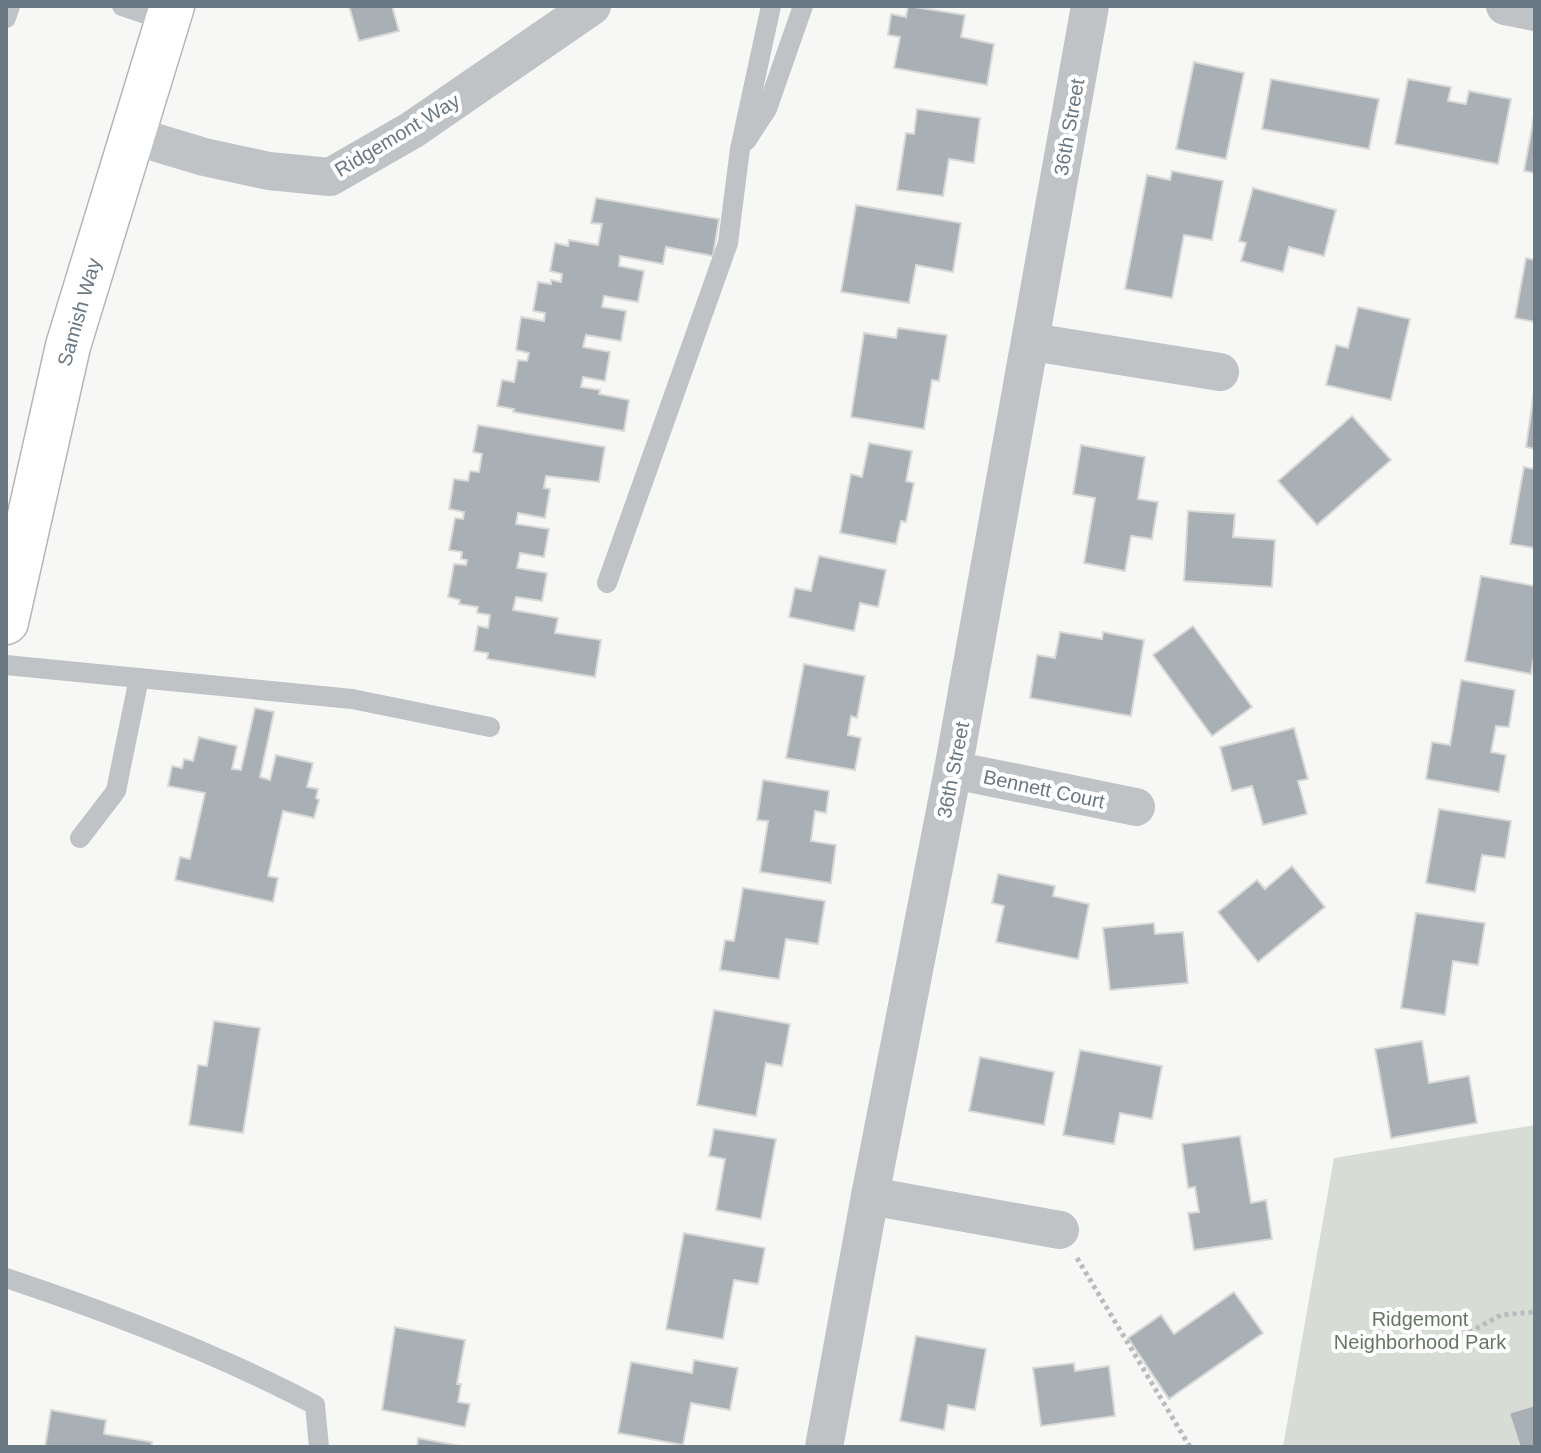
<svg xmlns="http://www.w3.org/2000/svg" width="1541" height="1453" font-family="Arial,sans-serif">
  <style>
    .green { fill: #d7dcd4 }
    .building { fill: #a9b0b5; stroke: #d9d9d7; stroke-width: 2 }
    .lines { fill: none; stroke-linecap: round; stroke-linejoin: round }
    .secondary-casing { stroke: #b1b7bb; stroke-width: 47 }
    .path { stroke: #b9bcbe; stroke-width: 5; stroke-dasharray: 4 4; stroke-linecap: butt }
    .lane { stroke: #bfc3c6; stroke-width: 20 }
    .street { stroke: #bfc3c6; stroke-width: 38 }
    .secondary { stroke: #fff; stroke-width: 44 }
    .labels { text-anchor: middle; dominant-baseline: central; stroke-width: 8; stroke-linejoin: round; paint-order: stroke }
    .street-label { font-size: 20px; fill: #697883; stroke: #fff }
    .park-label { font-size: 20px; fill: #677663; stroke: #fff }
  </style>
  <rect width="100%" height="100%" fill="#f7f7f5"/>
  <polygon class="green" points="1535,1125 1535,1447 1283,1447 1334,1158"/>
  <g class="building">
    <polygon points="349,6 392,6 399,31 359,41"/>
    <polygon points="908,6 965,15 961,37 994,44 987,85 894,68 900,37 888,35 891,14 906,17"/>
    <polygon points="1194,62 1244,73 1226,159 1176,149"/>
    <polygon points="1271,79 1379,99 1369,149 1262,129"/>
    <polygon points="1408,79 1451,87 1448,101 1466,104 1469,91 1511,99 1498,164 1395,144"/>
    <polygon points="917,109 980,118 974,163 949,159 943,196 897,190 906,133 914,134"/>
    <polygon points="1535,111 1535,173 1524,171"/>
    <polygon points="1172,171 1223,181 1212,240 1184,235 1172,298 1125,289 1147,175 1170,180"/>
    <polygon points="1253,188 1336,210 1324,256 1289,247 1283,272 1241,261 1246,243 1239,241"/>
    <polygon points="596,198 719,219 713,256 666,247 663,264 620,256 619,266 644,271 638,302 604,296 602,307 626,311 621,341 586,335 583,347 610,352 605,381 583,377 581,387 600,390 599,394 629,400 624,431 513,412 514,409 497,406 502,380 514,382 518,360 527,361 529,353 516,350 521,317 544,321 545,313 533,311 538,282 551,284 551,280 561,282 562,274 550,271 555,243 568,246 569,240 598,245 602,224 591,223"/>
    <polygon points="856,205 961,223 953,272 916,265 909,303 841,292"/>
    <polygon points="1526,258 1535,260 1535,322 1515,318"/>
    <polygon points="1358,307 1410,319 1391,400 1326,385 1336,345 1348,348"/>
    <polygon points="898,328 947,335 939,381 932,380 924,429 851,417 864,333 896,338"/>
    <polygon points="1535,385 1535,449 1526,447"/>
    <polygon points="1352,416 1391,460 1317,525 1278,481"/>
    <polygon points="478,425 605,447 599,482 546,476 544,488 550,489 545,518 518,513 516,524 549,529 544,557 520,553 517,568 547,573 542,601 516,597 513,610 558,618 555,633 601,640 595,677 487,659 488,653 474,651 478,626 488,628 490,615 477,613 478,607 459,604 460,600 448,597 454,564 466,565 467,560 461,559 462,552 449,550 455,518 463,519 464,512 449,509 454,479 468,481 470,471 479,472 482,454 473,452"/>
    <polygon points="869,443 912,451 906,481 914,483 906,522 901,521 896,544 840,533 851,474 862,477"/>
    <polygon points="1081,445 1145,457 1138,499 1158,502 1152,539 1131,536 1125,571 1084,563 1095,498 1073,494"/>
    <polygon points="1524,467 1535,469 1535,548 1510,544"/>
    <polygon points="1188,511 1235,514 1233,537 1275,540 1272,587 1184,581"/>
    <polygon points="819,556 886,570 878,607 860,603 854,631 789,617 795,588 811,591"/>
    <polygon points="1481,576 1535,586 1535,650 1531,674 1465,661"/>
    <polygon points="1193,626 1252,707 1212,736 1153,655"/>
    <polygon points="1060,632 1102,639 1103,632 1144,640 1131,716 1030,698 1037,655 1055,658"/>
    <polygon points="804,664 865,676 857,718 851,716 848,735 861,738 855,770 786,758"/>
    <polygon points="1461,680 1515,690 1509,727 1496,726 1491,752 1506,755 1499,792 1426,779 1432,742 1450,745"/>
    <polygon points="255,708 274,712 260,777 270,780 276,755 313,763 307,787 318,789 316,798 319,800 314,818 283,811 268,876 278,878 273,902 175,880 180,857 190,859 205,793 168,786 172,766 182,768 184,759 193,761 199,737 237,746 232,769 241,770"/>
    <polygon points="1294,728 1308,779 1298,781 1307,814 1263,825 1252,786 1232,791 1220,747"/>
    <polygon points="763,780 829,791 826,813 815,811 811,841 836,845 831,883 760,872 768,821 757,820"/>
    <polygon points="1439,809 1511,821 1505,858 1482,855 1475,892 1426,883"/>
    <polygon points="1292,866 1325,907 1258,962 1218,912 1257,880 1265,889"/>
    <polygon points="998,874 1055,886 1053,896 1089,904 1078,959 996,942 1004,906 992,903"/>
    <polygon points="743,888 825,901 818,944 786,939 779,979 720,970 725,940 734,941"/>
    <polygon points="1416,913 1485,923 1478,965 1453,961 1445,1015 1401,1008"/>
    <polygon points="1154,923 1155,934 1183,932 1188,983 1110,990 1103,928"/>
    <polygon points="714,1010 790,1024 782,1066 766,1063 756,1116 697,1105"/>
    <polygon points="214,1021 260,1028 243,1133 189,1125 198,1065 207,1066"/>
    <polygon points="1422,1041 1429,1083 1469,1076 1477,1123 1391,1138 1375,1049"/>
    <polygon points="1080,1050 1162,1066 1152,1119 1120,1113 1114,1144 1063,1135"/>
    <polygon points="980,1057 1054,1072 1044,1125 969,1111"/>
    <polygon points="714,1129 776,1139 761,1219 716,1210 725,1159 709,1156"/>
    <polygon points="1240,1136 1251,1203 1266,1200 1272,1239 1194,1250 1188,1213 1199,1212 1195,1187 1188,1188 1182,1144"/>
    <polygon points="684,1233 765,1248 758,1284 734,1280 723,1339 666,1329"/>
    <polygon points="1234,1292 1263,1333 1169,1399 1128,1338 1161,1315 1174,1334"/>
    <polygon points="395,1327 465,1340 457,1384 461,1384 458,1402 470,1404 465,1427 382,1410"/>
    <polygon points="916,1336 986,1349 975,1410 948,1405 944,1430 900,1421"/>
    <polygon points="694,1360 738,1368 730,1410 691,1403 683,1445 618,1433 631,1362 692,1373"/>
    <polygon points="1074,1363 1075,1371 1109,1366 1115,1416 1041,1426 1033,1368"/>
    <polygon points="1535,1405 1535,1447 1520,1447 1509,1413"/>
    <polygon points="51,1410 106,1420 104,1434 152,1442 151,1447 45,1447"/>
    <polygon points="418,1438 466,1447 417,1447"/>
  </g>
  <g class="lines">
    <defs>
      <polyline id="secondary" points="6,622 68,346 172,6"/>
    </defs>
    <use href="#secondary" class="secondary-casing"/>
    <g class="path">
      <polyline points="1077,1258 1190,1447"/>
      <polyline points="1448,1344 1501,1315 1535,1312"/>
    </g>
    <g class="lane">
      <polyline points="122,6 167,21"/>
      <polyline points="6,18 10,6"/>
      <polyline points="746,141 767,109 803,6"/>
      <polyline points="607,583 728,243 740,149 771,6"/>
      <polyline points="6,665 352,699 490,727"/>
      <polyline points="80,838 116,791 139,678"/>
      <path d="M 6,1278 C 111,1313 217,1353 315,1405 L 319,1447"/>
    </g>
    <g class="street">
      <polyline points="1505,6 1535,12"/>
      <polyline points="131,135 204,157 269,171 330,177 412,130 592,6"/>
      <polyline points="1032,342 1220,372"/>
      <polyline points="953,770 1136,807"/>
      <polyline points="870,1196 1060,1230"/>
      <polyline points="824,1447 870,1196 953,770 1090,6"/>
    </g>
    <use href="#secondary" class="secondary"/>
  </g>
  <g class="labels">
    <g class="street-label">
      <text transform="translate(1069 127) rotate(-80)">36th Street</text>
      <text transform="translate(397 135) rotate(-31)">Ridgemont Way</text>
      <text transform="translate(79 312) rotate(-74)">Samish Way</text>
      <text transform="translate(953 770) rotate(-79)">36th Street</text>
      <text transform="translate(1044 789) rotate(12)">Bennett Court</text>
    </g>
    <g class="park-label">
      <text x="1420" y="1319">Ridgemont<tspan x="1420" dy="23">Neighborhood Park</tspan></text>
    </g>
  </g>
  <rect width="1541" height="1453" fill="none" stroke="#697883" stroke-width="16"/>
</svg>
